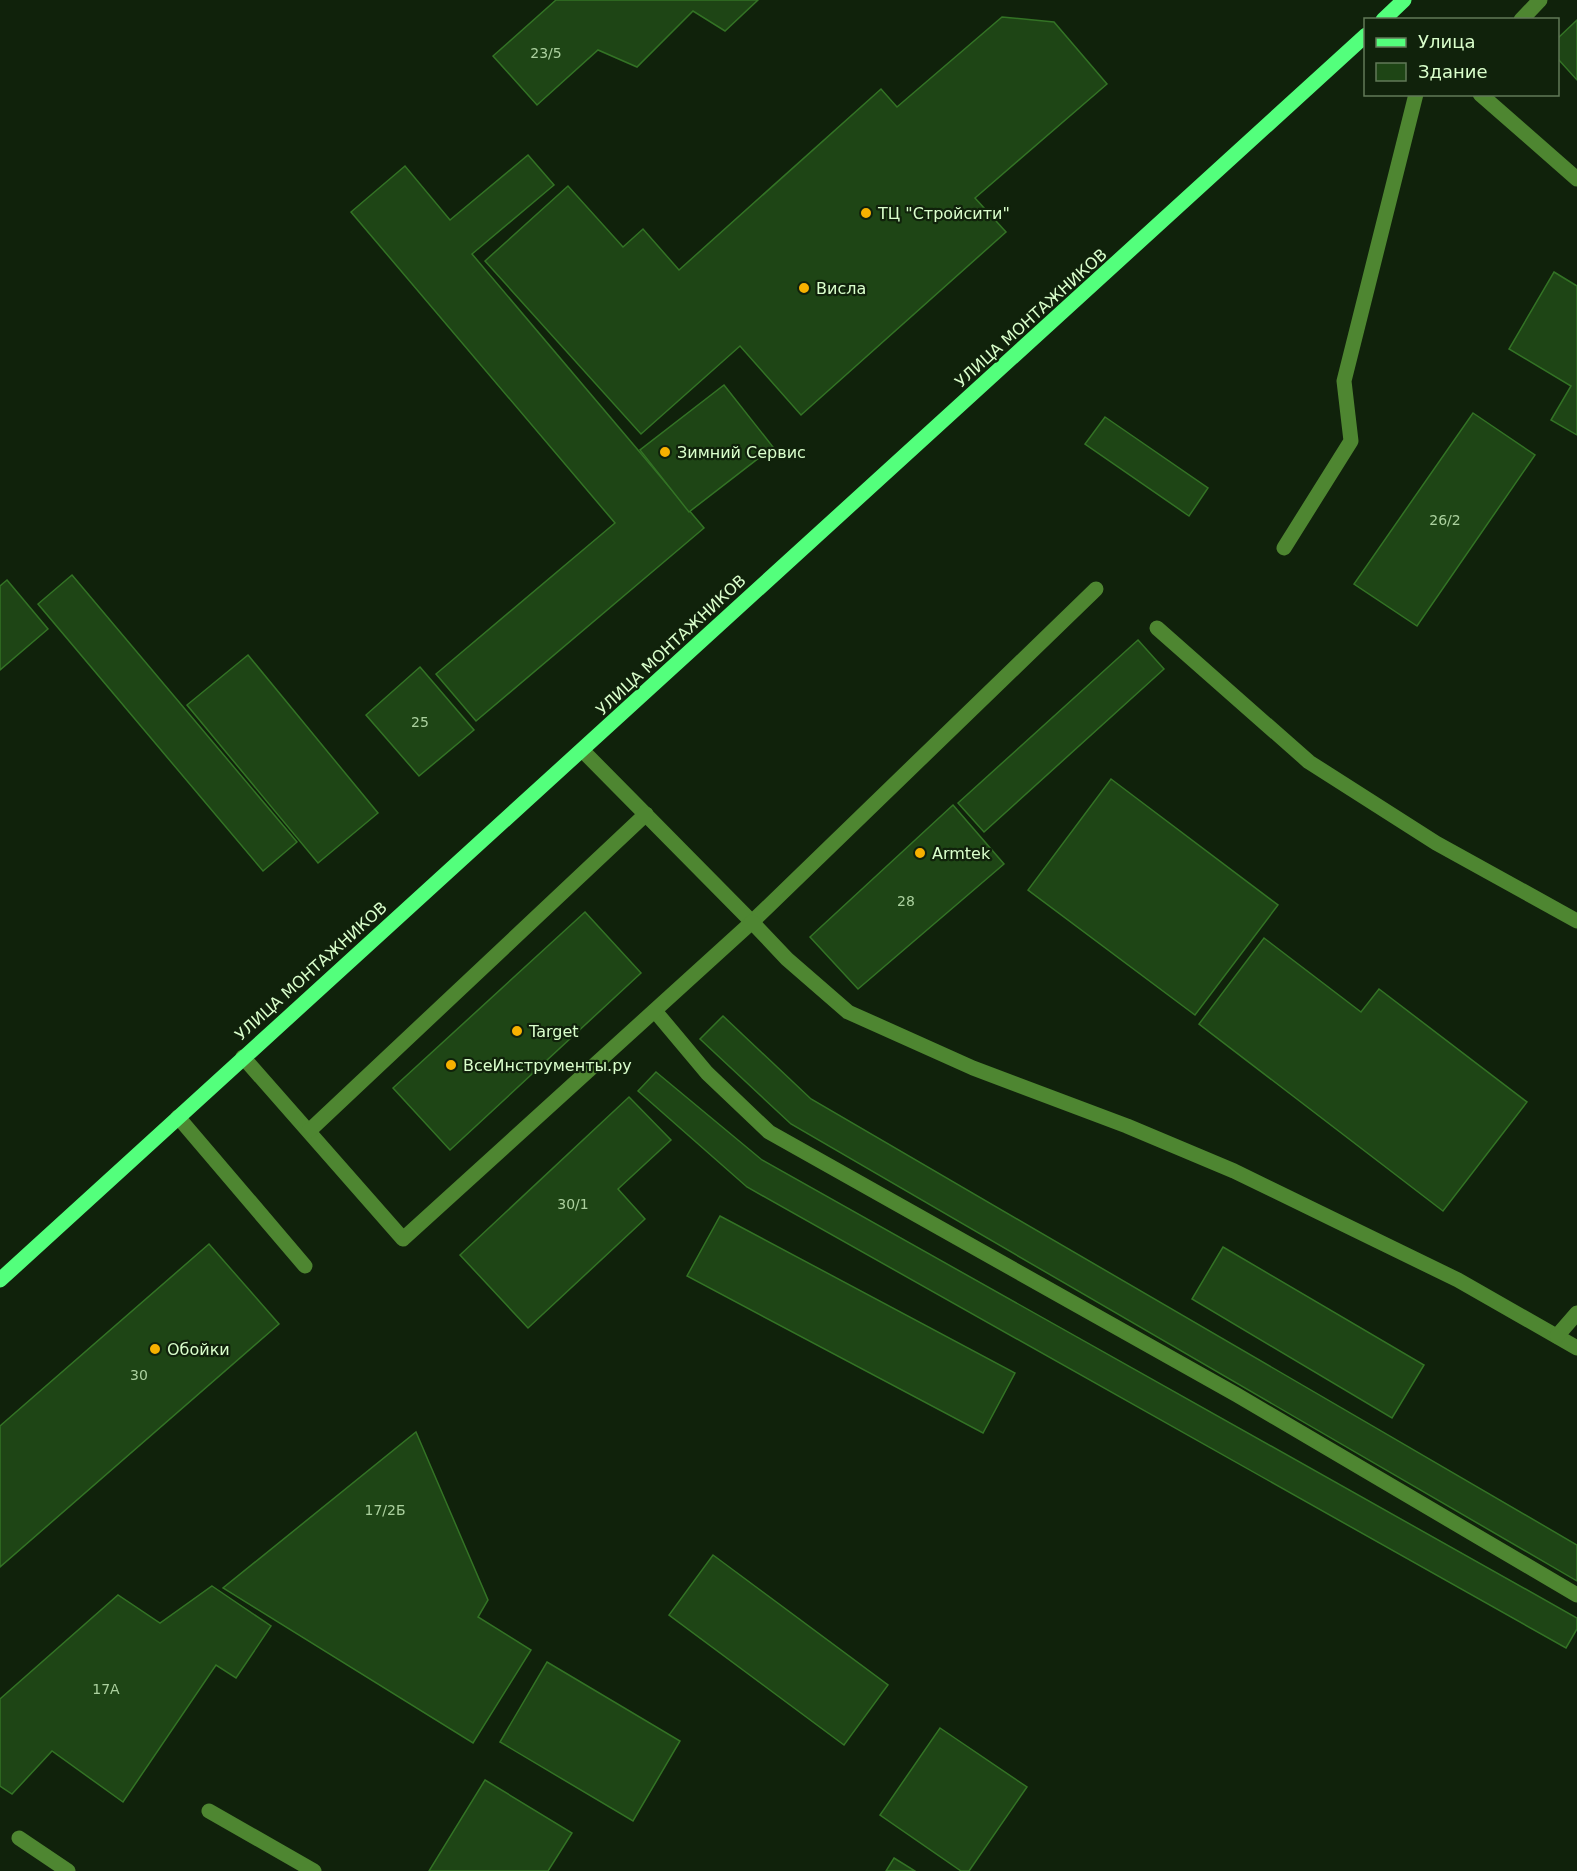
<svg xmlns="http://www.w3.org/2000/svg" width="1577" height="1871" font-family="'DejaVu Sans',sans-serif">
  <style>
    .building { fill: #1e4515; stroke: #337325; stroke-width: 1.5 }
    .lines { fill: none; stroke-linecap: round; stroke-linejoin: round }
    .minor { stroke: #4e8631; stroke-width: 15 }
    .major { stroke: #53ff7c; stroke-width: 15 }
    .poi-dot { fill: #f7b100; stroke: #10220b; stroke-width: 2 }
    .labels { text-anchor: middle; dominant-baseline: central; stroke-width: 4.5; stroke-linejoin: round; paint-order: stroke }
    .number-label { font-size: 14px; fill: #abd09e }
    .poi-label { font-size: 16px; fill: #daffcc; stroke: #10220b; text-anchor: start }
    .street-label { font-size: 16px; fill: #daffcc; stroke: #10220b }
  </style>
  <rect width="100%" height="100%" fill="#10220b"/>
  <g class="building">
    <polygon points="556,0 758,0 725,31 693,11 637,67 598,50 537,105 493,56"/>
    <polygon points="1002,17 1054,22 1107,84 975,198 1006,232 801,415 740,346 641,434 485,261 568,186 623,247 643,229 679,270 881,89 897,107"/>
    <polygon points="1577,20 1577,80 1558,59 1558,38"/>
    <polygon points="528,155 554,185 472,254 704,528 476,721 436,674 615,523 351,212 405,166 450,220"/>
    <polygon points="1554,272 1577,286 1577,435 1551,420 1571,386 1509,349"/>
    <polygon points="724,385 773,447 689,512 640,450"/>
    <polygon points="1473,413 1535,455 1417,626 1354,584"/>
    <polygon points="1105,417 1208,488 1189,516 1085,444"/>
    <polygon points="72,575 297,842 263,871 38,604"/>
    <polygon points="7,580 48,629 0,670 0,586"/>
    <polygon points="1138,640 1164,669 984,832 958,803"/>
    <polygon points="248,655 378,813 318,863 187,705"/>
    <polygon points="420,667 474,730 419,776 366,715"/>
    <polygon points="1111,779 1278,905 1195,1015 1028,890"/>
    <polygon points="953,805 1004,864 858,989 810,937"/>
    <polygon points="585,912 641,973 450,1150 393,1088"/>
    <polygon points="1264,938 1361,1012 1379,989 1527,1102 1443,1211 1199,1024"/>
    <polygon points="723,1016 811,1099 1577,1545 1577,1581 791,1124 700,1039"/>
    <polygon points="656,1072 762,1160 1577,1618 1577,1629 1566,1648 747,1187 638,1091"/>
    <polygon points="629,1097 671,1140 618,1189 645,1219 528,1328 460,1255"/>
    <polygon points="720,1216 1015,1373 983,1433 687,1276"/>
    <polygon points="209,1244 279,1324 0,1567 0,1426"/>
    <polygon points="1223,1247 1424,1365 1392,1418 1192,1299"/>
    <polygon points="416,1432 488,1600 478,1617 531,1650 473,1743 223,1588"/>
    <polygon points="713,1555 888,1685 844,1745 669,1615"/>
    <polygon points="212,1586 271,1626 236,1678 216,1665 123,1802 52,1751 12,1794 0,1786 0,1699 118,1595 160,1623"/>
    <polygon points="547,1662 680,1741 633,1821 500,1742"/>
    <polygon points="940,1728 1027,1787 969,1871 961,1871 880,1815"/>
    <polygon points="485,1780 572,1833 548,1871 429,1871"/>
    <polygon points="894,1858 915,1871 886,1871"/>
  </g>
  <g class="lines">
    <g class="minor">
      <polyline points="1521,20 1540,0"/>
      <polyline points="1480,94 1577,179"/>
      <polyline points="1284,548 1351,441 1344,381 1416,94"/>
      <polyline points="1157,628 1309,762 1436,843 1577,921"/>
      <polyline points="583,751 752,922 1096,589"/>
      <polyline points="655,1011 707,1073 769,1132 1237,1395 1577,1595"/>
      <polyline points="243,1057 403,1239 752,922 787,959 848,1012 973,1068 1127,1126 1234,1171 1458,1280 1577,1348"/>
      <polyline points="178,1117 305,1266"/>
      <polyline points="309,1131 646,814"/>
      <polyline points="1557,1336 1577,1313"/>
      <polyline points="209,1811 314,1871"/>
      <polyline points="19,1838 68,1871"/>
    </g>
    <g class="major">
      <polyline points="1383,20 1404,0"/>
      <polyline points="0,1280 1366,35"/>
    </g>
  </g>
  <g class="poi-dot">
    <circle cx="866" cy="213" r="6"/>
    <circle cx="804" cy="288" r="6"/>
    <circle cx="665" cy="452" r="6"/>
    <circle cx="920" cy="853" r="6"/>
    <circle cx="517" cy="1031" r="6"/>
    <circle cx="451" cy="1065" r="6"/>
    <circle cx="155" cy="1349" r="6"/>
  </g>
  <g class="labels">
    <g class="number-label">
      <text x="546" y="53">23/5</text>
      <text x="1445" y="520">26/2</text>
      <text x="420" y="722">25</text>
      <text x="906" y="901">28</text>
      <text x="573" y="1204">30/1</text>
      <text x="139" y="1375">30</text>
      <text x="385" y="1510">17/2Б</text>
      <text x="106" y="1689">17А</text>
    </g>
    <g class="poi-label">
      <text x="878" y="213">ТЦ "Стройсити"</text>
      <text x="816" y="288">Висла</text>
      <text x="677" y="452">Зимний Сервис</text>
      <text x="932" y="853">Armtek</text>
      <text x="529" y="1031">Target</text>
      <text x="463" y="1065">ВсеИнструменты.ру</text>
      <text x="167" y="1349">Обойки</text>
    </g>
    <g class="street-label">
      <text transform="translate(1031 318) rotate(-42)">УЛИЦА МОНТАЖНИКОВ</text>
      <text transform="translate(671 645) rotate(-43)">УЛИЦА МОНТАЖНИКОВ</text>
      <text transform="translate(311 971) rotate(-42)">УЛИЦА МОНТАЖНИКОВ</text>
    </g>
  </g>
  <rect x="1364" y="18" width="195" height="78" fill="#10220b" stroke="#617a58" stroke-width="1.5"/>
  <rect x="1376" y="38" width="30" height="9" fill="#53ff7c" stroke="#617a58" stroke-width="1.5"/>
  <text x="1418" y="48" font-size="18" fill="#daffcc">Улица</text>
  <rect x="1376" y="63" width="30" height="18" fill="#1e4515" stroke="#617a58" stroke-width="1.5"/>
  <text x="1418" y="78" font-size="18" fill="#daffcc">Здание</text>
</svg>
